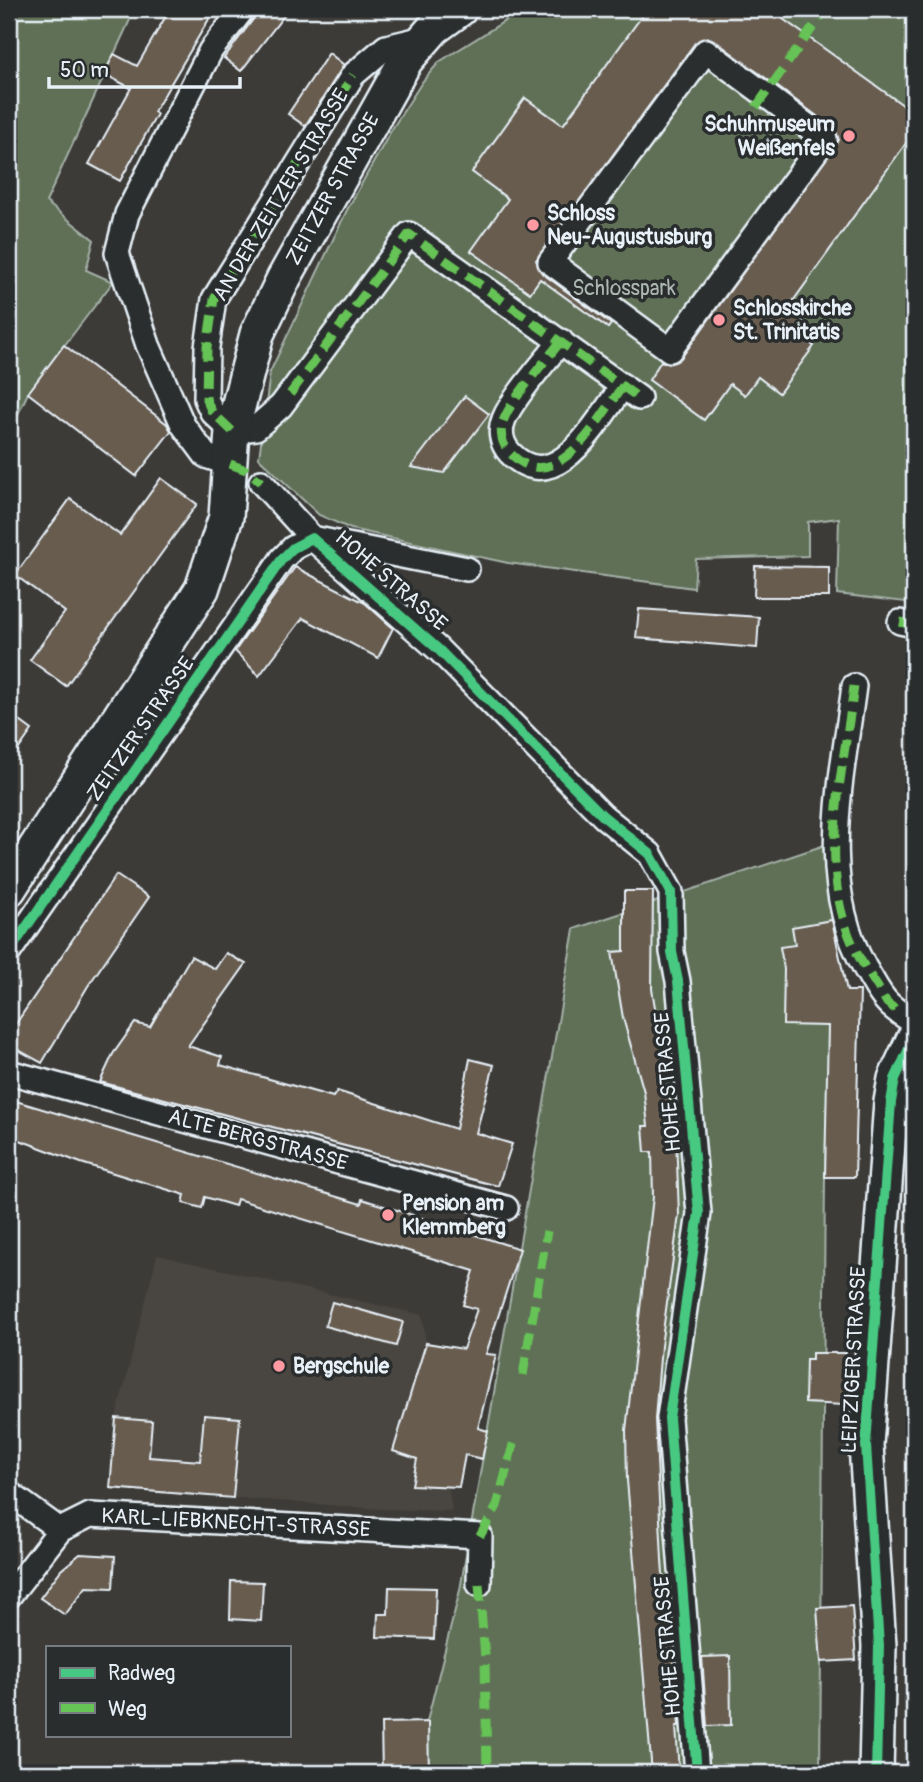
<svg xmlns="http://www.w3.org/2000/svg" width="923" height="1782" font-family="Pangolin,sans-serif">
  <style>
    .built { fill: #4a453f }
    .green { fill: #617057; stroke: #a4b0a8; stroke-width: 2 }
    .building { fill: #685c4f; stroke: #e8f1f8; stroke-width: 2 }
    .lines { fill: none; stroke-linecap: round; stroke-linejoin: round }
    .street-casing { stroke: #e8f1f8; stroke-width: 28 }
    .secondary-casing { stroke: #e8f1f8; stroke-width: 38 }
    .street { stroke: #2a2d2e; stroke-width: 23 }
    .secondary { stroke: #2a2d2e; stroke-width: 33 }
    .quiet { stroke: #66c356; stroke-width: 9; stroke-dasharray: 18 9; stroke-linecap: butt }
    .cycleway-casing { stroke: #2a2d2e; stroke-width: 15 }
    .cycleway { stroke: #46c982; stroke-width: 10 }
    .poi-dot { fill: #ff9aa2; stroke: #2a2d2e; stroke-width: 2.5 }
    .labels { text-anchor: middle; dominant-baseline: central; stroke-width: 7; stroke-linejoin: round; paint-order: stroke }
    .poi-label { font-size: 21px; font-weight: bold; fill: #e8f1f8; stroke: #2a2d2e; text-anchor: start }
    .street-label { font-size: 21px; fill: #e8f1f8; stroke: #2a2d2e }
    .park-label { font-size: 21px; fill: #abb7b0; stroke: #2a2d2e }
  </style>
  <rect width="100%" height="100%" fill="#3d3b38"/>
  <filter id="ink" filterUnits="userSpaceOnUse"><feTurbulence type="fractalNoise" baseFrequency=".0143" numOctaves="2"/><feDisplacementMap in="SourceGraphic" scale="14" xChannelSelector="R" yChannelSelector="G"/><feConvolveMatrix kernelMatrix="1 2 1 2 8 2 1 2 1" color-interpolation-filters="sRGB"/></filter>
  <g filter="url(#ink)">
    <polygon class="built" points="157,1255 422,1315 452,1511 380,1509 110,1488 116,1418"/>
    <g class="green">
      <polygon points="9,9 135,9 46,202 94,240 86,270 113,282 28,393 9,433"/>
      <polygon points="524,9 914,9 914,603 837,594 839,518 808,522 808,556 696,559 694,588 508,563 351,529 319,515 259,458 270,372 347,210 392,129 422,82 439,62"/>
      <polygon points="834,842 825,1177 820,1773 414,1773 460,1590 574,929"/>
    </g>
    <g class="building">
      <polygon points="170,9 215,9 154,112 157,114 120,181 89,164 131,88 104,74 114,54 137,66"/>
      <polygon points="261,9 289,9 241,71 224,58"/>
      <polygon points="647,9 769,9 914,113 914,132 791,304 807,315 794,332 814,346 779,393 758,377 745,395 730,384 704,420 649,380 661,361 669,364 681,358 839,140 833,128 714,40 707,37 695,43 536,260 542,273 611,324 608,328 540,279 530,293 471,251 508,199 472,172 525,98 563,125"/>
      <polygon points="329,53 344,65 305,126 288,114"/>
      <polygon points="64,345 167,424 171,431 136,476 28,393"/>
      <polygon points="465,396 489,414 444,473 411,467"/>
      <polygon points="161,478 197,504 66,686 30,660 65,612 15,575 70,499 120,535"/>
      <polygon points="755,566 829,567 829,597 754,597"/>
      <polygon points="295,567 365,603 393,628 378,658 303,618 259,676 235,651"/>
      <polygon points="639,609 759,617 757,648 636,638"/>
      <polygon points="9,713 32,730 9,763"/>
      <polygon points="116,875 149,897 88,986 42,1063 9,1045 9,1034"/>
      <polygon points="624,891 653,891 652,989 676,1136 679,1215 661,1346 655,1419 662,1560 669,1657 674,1657 679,1726 676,1726 679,1773 652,1773 627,1480 626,1430 653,1197 652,1152 645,1152 643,1126 648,1126 644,1092 623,1018 612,952 624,951"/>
      <polygon points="832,920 847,991 860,991 855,1177 825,1177 828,1026 783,1025 784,969 780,947 795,945 792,927"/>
      <polygon points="226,953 246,964 188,1046 222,1057 220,1065 333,1097 337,1091 456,1129 470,1059 494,1065 476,1133 512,1144 498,1186 100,1082 113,1054 135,1023 150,1027 191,956 215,969"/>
      <polygon points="9,1099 361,1204 362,1199 520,1249 486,1354 496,1355 478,1428 488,1431 482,1459 465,1455 459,1487 412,1485 417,1459 393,1451 426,1343 463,1349 477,1309 463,1305 474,1271 237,1199 235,1206 205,1197 202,1208 183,1203 185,1195 81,1163 9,1136"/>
      <polygon points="332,1302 403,1322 396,1346 325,1326"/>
      <polygon points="812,1353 846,1353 844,1405 805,1403 806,1359 812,1359"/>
      <polygon points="204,1415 240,1418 233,1498 110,1488 116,1418 152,1421 149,1457 200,1461"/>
      <polygon points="80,1554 115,1556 113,1588 86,1587 65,1615 40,1598 61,1570"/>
      <polygon points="231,1581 263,1582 261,1621 230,1619"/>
      <polygon points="389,1587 436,1588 434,1639 377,1637 378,1614 388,1614"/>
      <polygon points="852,1606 856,1660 821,1662 817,1608"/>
      <polygon points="730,1656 731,1725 707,1726 702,1657"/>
      <polygon points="428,1722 429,1773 382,1773 381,1723"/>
    </g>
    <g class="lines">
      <defs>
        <g id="street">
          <polyline points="424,38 386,47 353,75 214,299 207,347 206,399 212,412 232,431 256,428 281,406 409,234 639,398"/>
          <polygon points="706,51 825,139 670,350 550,262"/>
          <path d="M 561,341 C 545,362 513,397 504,419 C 499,431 501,443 510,453 C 556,500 597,420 623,386"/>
          <polyline points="230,464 206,456 183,425 148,345 117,253 127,214 211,50 243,9"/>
          <polyline points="261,482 312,538 467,569"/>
          <polyline points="900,622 914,625"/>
          <path d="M 854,686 C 842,780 816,881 865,968 C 872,979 879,995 889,1004 C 896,1011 906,1017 914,1023"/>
          <polyline points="9,952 282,559 293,548 312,538 439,650 603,816 650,854 671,892 672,952 678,981 699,1213 669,1418 697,1773"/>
          <polyline points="9,1072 506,1208"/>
          <polyline points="9,1493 60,1530 90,1515 480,1536 479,1584"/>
          <polyline points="9,1596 60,1530"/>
        </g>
        <g id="secondary">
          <polyline points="9,889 202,589 226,517 232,431 257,334 284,278 406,60 434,28 460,9"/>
          <polyline points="876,1773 879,1646 866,1445 891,1102 895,1079 914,1038"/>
        </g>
      </defs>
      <use href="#street" class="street-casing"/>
      <use href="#secondary" class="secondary-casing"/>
      <use href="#street" class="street"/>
      <use href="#secondary" class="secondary"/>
      <g class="quiet">
        <polyline points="904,9 914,16"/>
        <polyline points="756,107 826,9"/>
        <path d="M 561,341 C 545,362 513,397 504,419 C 499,431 501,443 510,453 C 556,500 597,420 623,386"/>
        <polyline points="290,394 409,234 639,398"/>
        <polyline points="232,431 212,412 206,399 207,347 214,299 353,75"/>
        <polyline points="230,464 246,470 261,482"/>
        <polyline points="900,622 914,625"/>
        <path d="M 854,686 C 844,769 816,867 854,947 C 863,967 877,984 887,1003 L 895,1009"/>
        <polyline points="523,1375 547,1231"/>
        <polyline points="480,1536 497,1506 514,1441"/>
        <polyline points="479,1584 485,1658 487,1773"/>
      </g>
      <defs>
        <g id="cycleway">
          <polyline points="9,952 282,559 293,548 312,538 439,650 603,816 650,854 671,892 672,952 678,981 699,1213 669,1418 697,1773"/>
          <polyline points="876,1773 879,1646 866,1445 891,1102 895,1079 914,1038"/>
        </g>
      </defs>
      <use href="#cycleway" class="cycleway-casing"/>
      <use href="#cycleway" class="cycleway"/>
    </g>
  </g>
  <g class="poi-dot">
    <circle cx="849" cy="136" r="7"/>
    <circle cx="533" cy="225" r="7"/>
    <circle cx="719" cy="320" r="7"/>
    <circle cx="388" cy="1215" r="7"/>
    <circle cx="279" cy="1366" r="7"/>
  </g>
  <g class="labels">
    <g class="poi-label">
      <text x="835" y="124" text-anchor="end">Schuhmuseum<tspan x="835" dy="24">Weißenfels</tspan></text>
      <text x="547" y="213">Schloss<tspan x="547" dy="24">Neu-Augustusburg</tspan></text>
      <text x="733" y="308">Schlosskirche<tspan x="733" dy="24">St. Trinitatis</tspan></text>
      <text x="402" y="1203">Pension am<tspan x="402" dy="24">Klemmberg</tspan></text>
      <text x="293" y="1366">Bergschule</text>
    </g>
    <g class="street-label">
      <text transform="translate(333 189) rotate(-61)">ZEITZER STRASSE</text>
      <text transform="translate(281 195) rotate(-59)">AN DER ZEITZER STRASSE</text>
      <text transform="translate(391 581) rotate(41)">HOHE STRASSE</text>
      <text transform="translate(141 729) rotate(-55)">ZEITZER STRASSE</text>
      <text transform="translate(668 1082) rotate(-95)">HOHE STRASSE</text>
      <text transform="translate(258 1140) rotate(15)">ALTE BERGSTRASSE</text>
      <text transform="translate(854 1360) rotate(-87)">LEIPZIGER STRASSE</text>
      <text transform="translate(236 1523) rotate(3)">KARL-LIEBKNECHT-STRASSE</text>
      <text transform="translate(668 1646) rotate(-95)">HOHE STRASSE</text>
    </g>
    <g class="park-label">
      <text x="624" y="288">Schlosspark</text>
    </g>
  </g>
  <rect width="923" height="1782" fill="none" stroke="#2a2d2e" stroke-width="35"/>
  <rect x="18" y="18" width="888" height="1747" fill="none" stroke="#e8f1f8" stroke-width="2.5" filter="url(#ink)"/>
  <rect x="46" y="1646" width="245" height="91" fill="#2a2d2e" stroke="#767b7f" stroke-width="2"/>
  <rect x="60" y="1668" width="35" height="10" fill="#46c982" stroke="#767b7f" stroke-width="2"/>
  <text x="108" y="1680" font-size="21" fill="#e8f1f8">Radweg</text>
  <rect x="60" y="1703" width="35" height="10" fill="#66c356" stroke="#767b7f" stroke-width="2"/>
  <text x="108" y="1716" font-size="21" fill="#e8f1f8">Weg</text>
  <path d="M49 77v10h191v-10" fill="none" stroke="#e8f1f8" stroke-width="3.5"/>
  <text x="60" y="77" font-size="21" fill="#e8f1f8" stroke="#2a2d2e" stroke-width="5" paint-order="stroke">50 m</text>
</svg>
